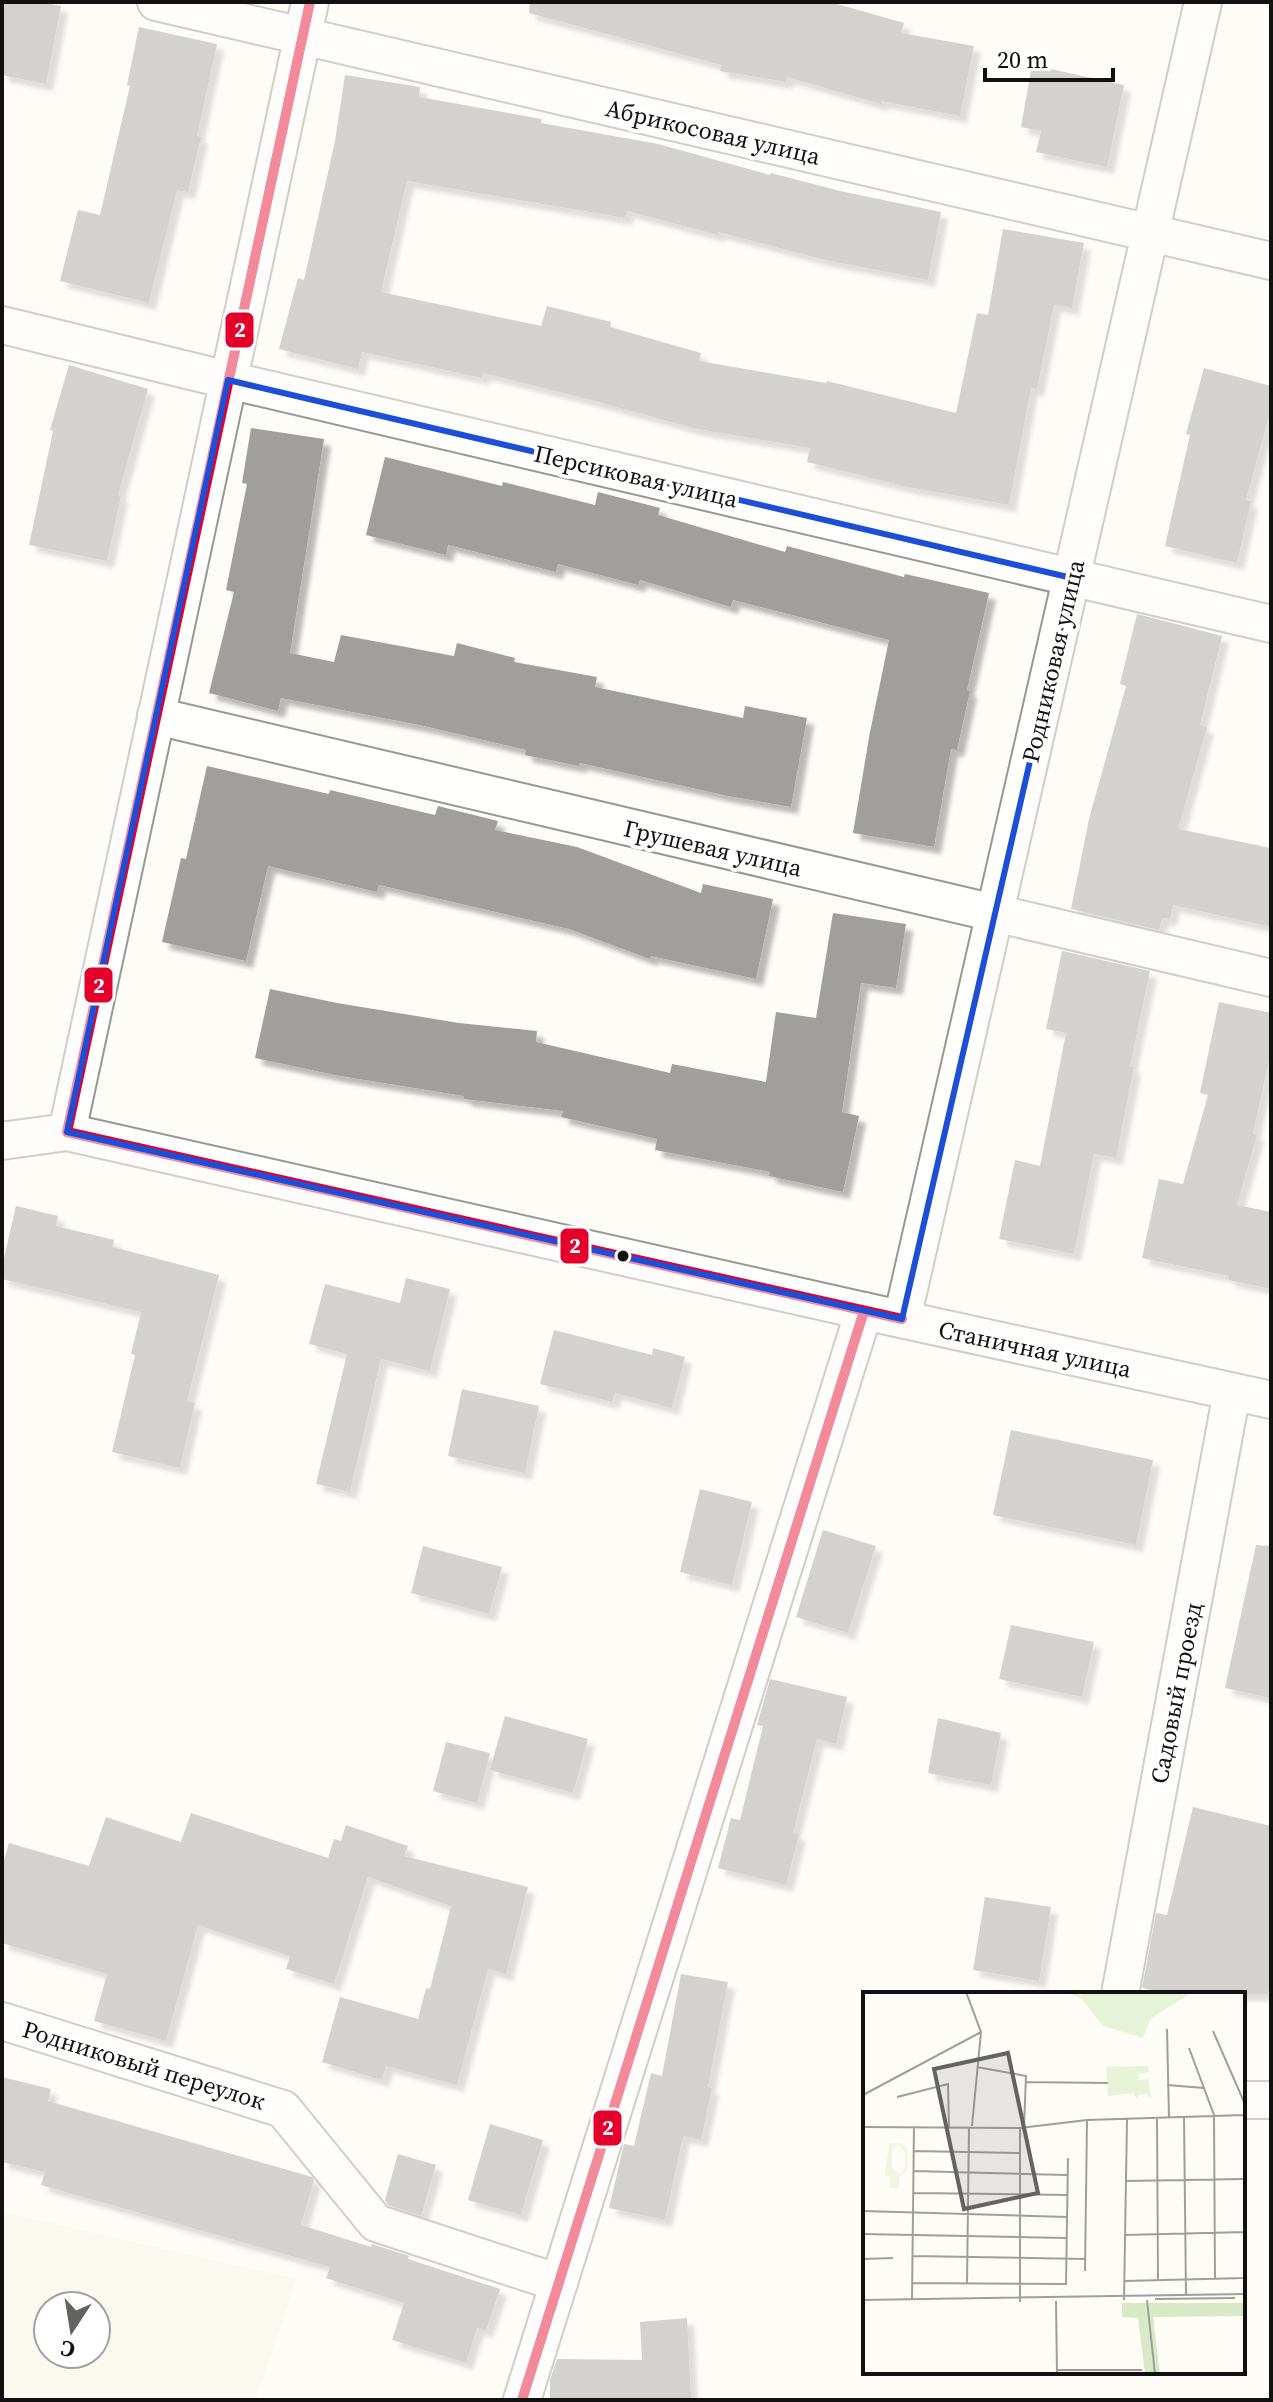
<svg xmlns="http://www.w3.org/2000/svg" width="1273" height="2402" font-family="'Source Serif 4',serif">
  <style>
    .farmland { fill: #f9f7e4; fill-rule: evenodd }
    .building { fill: #a19f9c; filter: url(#shadow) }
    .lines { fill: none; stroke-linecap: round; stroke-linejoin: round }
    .minor-casing { stroke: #979795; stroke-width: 40 }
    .minor { stroke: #fffffe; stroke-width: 36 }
    .bus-1-casing { stroke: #fff; stroke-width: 16 }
    .bus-1 { stroke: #e4002b; stroke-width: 10 }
    .marked { fill: none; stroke: #1d4ed8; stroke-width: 6; stroke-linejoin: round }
    .bus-dot { fill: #111; stroke: #fff; stroke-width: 3 }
    .labels { text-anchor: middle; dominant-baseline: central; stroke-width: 8; stroke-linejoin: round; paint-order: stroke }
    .street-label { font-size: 24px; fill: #111; stroke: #fff }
    .inset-road { fill: none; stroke: #9f9e9b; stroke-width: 2 }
    .view { fill: #646362; fill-opacity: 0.15; stroke: #646362; stroke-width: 4 }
    .inset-edge { fill: none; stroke: #111; stroke-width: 4 }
    .line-badge { stroke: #fff; stroke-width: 3 }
    .badge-label { font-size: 22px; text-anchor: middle; font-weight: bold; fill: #fff }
  </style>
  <defs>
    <filter id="shadow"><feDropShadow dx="7" dy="7" stdDeviation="2" flood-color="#0004"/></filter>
  </defs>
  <rect width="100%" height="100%" fill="#fdfcf7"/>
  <path class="farmland" d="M 2,2212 L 297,2279 L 255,2400 L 2,2400 ZM 48,2306 L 96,2306 L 96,2354 L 48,2354 Z"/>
  <g class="building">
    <polygon points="2,2 40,2 61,6 46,84 2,75"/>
    <polygon points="530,2 830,2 904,23 901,33 974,46 960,116 881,101 881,104 787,77 786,82 720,71 721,65 529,13"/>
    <polygon points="139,27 217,44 197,136 201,137 188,192 177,190 149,303 60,281 78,210 100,215 130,86 127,85"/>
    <polygon points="1032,65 1124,85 1107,167 1036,152 1041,131 1021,127"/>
    <polygon points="345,75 420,87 419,97 542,119 541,123 658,144 770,175 771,173 840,191 941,212 928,280 825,260 718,232 718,235 627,211 625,218 407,181 381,292 541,326 547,306 611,322 610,327 701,353 699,361 826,383 827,381 956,413 977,313 988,315 1003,229 1084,243 1072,308 1054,305 1037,389 1031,388 1009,505 908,487 807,462 810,448 697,429 591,400 483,373 482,378 362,352 358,369 279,349 298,278 304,280 335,141"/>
    <polygon points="69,365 148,389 118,495 121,496 107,561 29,545 53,431 50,430"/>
    <polygon points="1204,368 1271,386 1271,409 1246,500 1251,501 1237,563 1165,546 1190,435 1186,434"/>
    <polygon points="251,428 324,439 290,653 334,662 341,635 454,656 457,643 515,658 514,662 597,677 595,687 743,718 745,706 807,718 791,807 728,796 580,763 579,766 525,755 526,750 424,726 281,698 278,711 209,693 234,592 226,590 247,484 242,483"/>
    <polygon points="385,457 502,486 503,482 595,505 598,492 660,508 658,515 785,552 787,546 904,577 905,574 989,593 967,690 970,691 957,750 951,749 934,847 853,833 870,732 889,640 733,600 731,607 640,580 638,585 558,564 556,572 448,545 446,555 366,535"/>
    <polygon points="1137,614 1222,636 1200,725 1207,727 1178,829 1271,848 1271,927 1173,905 1170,919 1162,918 1159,930 1071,909 1089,819 1126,686 1120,684"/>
    <polygon points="207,766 329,794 330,790 435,815 438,806 498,821 495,830 577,847 701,893 703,884 773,899 756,979 651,956 650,959 569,929 379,885 377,892 268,866 246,961 162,942 181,858 186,859"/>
    <polygon points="833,913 906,924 896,988 861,983 842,1112 859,1116 843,1192 769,1176 770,1172 655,1150 657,1139 561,1117 563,1111 464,1099 464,1096 340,1076 255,1058 270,989 337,1003 459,1023 537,1031 536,1042 670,1073 672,1064 766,1082 776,1012 816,1018"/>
    <polygon points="1062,951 1150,971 1130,1066 1134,1067 1116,1158 1094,1154 1074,1254 999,1239 1015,1160 1040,1166 1066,1033 1046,1029"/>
    <polygon points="1219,1002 1271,1013 1271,1051 1253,1134 1257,1135 1237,1205 1271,1212 1271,1289 1229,1280 1229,1276 1142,1258 1159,1179 1183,1184 1208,1095 1200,1093"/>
    <polygon points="16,1206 58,1216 56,1226 114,1240 113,1247 219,1275 187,1401 195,1403 180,1468 112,1452 135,1355 131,1354 141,1312 2,1279 2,1267"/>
    <polygon points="406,1278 450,1289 430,1371 381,1359 350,1492 316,1484 347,1354 309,1344 325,1284 400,1303"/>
    <polygon points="554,1330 652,1355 653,1348 685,1357 672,1408 615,1393 612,1402 540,1384"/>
    <polygon points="462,1389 539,1406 525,1473 448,1456"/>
    <polygon points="1011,1430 1153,1460 1136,1545 993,1515"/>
    <polygon points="700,1489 752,1502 732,1585 680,1572"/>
    <polygon points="823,1530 876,1546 848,1633 796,1617"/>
    <polygon points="1256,1545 1271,1546 1271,1698 1225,1688"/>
    <polygon points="423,1546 502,1567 489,1614 411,1593"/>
    <polygon points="1011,1625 1094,1642 1082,1697 999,1679"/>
    <polygon points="770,1679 847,1697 836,1744 817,1739 793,1833 799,1834 786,1885 718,1868 731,1818 740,1820 763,1726 757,1725"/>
    <polygon points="505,1716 588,1739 573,1793 490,1770"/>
    <polygon points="938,1718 1001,1733 991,1785 928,1773"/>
    <polygon points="446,1742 490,1753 477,1803 433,1791"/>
    <polygon points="1193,1807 1271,1826 1271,1975 1268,1994 1174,1994 1142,1988 1156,1913 1167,1915"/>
    <polygon points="191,1813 328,1858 334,1839 341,1841 346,1825 408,1846 404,1856 528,1887 506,1974 488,1969 457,2085 386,2066 382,2080 322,2062 340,1997 418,2019 426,1988 430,1989 451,1906 368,1877 334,1984 286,1969 290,1956 198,1925 166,2041 94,2021 107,1974 2,1943 2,1867 9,1843 89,1866 106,1817 181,1842"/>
    <polygon points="985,1897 1051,1907 1039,1981 973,1970"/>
    <polygon points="681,1974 728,1982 708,2087 712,2088 701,2140 683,2136 665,2220 609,2208 624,2144 634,2146 651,2073 662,2076"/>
    <polygon points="2,2077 51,2089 48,2101 312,2177 314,2180 301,2225 371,2247 372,2244 409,2256 408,2259 500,2289 486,2331 477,2328 466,2363 392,2340 404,2303 326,2278 330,2267 41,2185 45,2172 2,2162"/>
    <polygon points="490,2124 543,2140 521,2215 468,2200"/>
    <polygon points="398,2154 436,2165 421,2216 388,2205 385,2200"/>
    <polygon points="687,2318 691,2400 550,2400 550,2380 557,2359 642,2360 640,2322"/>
  </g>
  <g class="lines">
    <defs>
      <g id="minor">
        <polyline points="156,2 1271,261"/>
        <polyline points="2,325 228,380 1271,624"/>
        <polyline points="156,716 1271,978"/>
        <polyline points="67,1132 310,2"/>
        <polyline points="2,1141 67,1132 864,1311 1271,1400"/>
        <polyline points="902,1319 1203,2"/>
        <polyline points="1120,1994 1232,1392"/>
        <polyline points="2,2021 283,2109 376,2223 559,2283"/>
        <polyline points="1243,2100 1271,2100"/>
        <polyline points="522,2400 864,1311"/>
      </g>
    </defs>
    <use href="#minor" class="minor-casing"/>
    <use href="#minor" class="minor"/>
    <defs>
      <g id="bus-1">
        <polyline points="310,2 67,1132 902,1319"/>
        <polyline points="522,2400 864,1311"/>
      </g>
    </defs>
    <use href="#bus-1" class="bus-1-casing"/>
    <use href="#bus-1" class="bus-1"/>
  </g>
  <path d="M0 0H1273V2402H0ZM 228,380 L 1072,578 L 902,1319 L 67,1132 Z" fill="#fdfcf7" fill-opacity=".55" fill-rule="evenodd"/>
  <path class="marked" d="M 228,380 L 1072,578 L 902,1319 L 67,1132 Z"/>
  <circle class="bus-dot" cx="623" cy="1256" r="7"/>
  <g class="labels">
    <g class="street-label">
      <text transform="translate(713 132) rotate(13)">Абрикосовая улица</text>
      <text transform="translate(636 476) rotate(13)">Персиковая улица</text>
      <text transform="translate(1053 661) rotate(-77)">Родниковая улица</text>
      <text transform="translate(713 848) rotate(13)">Грушевая улица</text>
      <text transform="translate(1035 1349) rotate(12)">Станичная улица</text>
      <text transform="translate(1176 1693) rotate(-79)">Садовый проезд</text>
      <text transform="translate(144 2065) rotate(17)">Родниковый переулок</text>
    </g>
  </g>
  <g transform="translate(863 1992)">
    <rect width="382" height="382" fill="#fdfcf7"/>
    <path d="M 202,0 L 330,0 L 288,26 L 280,46 L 240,34 L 219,7 ZM 285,74 L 286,80 L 276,82 L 275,88 L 285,87 L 288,106 L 283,102 L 275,103 L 275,108 L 270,101 L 245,104 L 243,75 Z" fill="#e7f3d7"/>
    <path d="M 259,311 L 382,311 L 382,324 L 290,325 L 297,382 L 282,382 L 275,326 L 259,325 Z" fill="#d8eac5"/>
    <path d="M 27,151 L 39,151 L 45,158 L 44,178 L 36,185 L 36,196 L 27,196 L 27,184 L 21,184 ZM 35,153 L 42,160 L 42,177 L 36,182 L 29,176 L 29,158 Z" fill="#f0f6e1" fill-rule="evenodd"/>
    <path class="inset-road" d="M 103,0 L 118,40 L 109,134M 304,37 L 306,125M 350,39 L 381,110 L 382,286M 326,56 L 351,123 L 352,287M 114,75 L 163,84 L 161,134M 162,90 L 245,91M 304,93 L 341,96M 0,103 L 118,40M 34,105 L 85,92 L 86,135M 321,125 L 323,302M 294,126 L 295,287M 0,135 L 157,136 L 224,128 L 382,123M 50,159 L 156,161M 50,179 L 204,183M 263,189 L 380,187M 51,201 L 204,203M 0,219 L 204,225M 0,242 L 204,246M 262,243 L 382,240M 50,264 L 222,267M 0,267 L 30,266M 222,279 L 224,128M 261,289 L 382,286M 49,291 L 203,292 L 205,166M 104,292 L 106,135M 49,307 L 51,135M 292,307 L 372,306M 0,308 L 382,302M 261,308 L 264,127M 284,308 L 292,382M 193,309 L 194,382M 157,310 L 157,136M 194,378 L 279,378"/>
    <path class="view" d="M 145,61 L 175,201 L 101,217 L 71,77 Z"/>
    <rect width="382" height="382" class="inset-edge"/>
  </g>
  <g class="line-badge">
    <rect x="224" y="311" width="31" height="38" rx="8" fill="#e4002b"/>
    <rect x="83" y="966" width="31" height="38" rx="8" fill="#e4002b"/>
    <rect x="559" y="1227" width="31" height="38" rx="8" fill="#e4002b"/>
    <rect x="592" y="2109" width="31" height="38" rx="8" fill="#e4002b"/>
  </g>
  <g class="badge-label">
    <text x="240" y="337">2</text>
    <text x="99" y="993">2</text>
    <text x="575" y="1253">2</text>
    <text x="608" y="2135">2</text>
  </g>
  <rect width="1273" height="2402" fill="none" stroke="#111111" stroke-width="8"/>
  <g transform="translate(72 2330) rotate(192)"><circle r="38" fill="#ffffff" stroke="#a0a0a0" stroke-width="2"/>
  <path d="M0-6L14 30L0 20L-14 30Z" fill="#646362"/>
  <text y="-12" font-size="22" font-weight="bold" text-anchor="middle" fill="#111111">С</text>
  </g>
  <path d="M985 68v12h128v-12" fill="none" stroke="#111111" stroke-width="4"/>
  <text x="997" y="68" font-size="24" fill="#111111" stroke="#ffffff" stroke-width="6" paint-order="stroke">20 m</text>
</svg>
